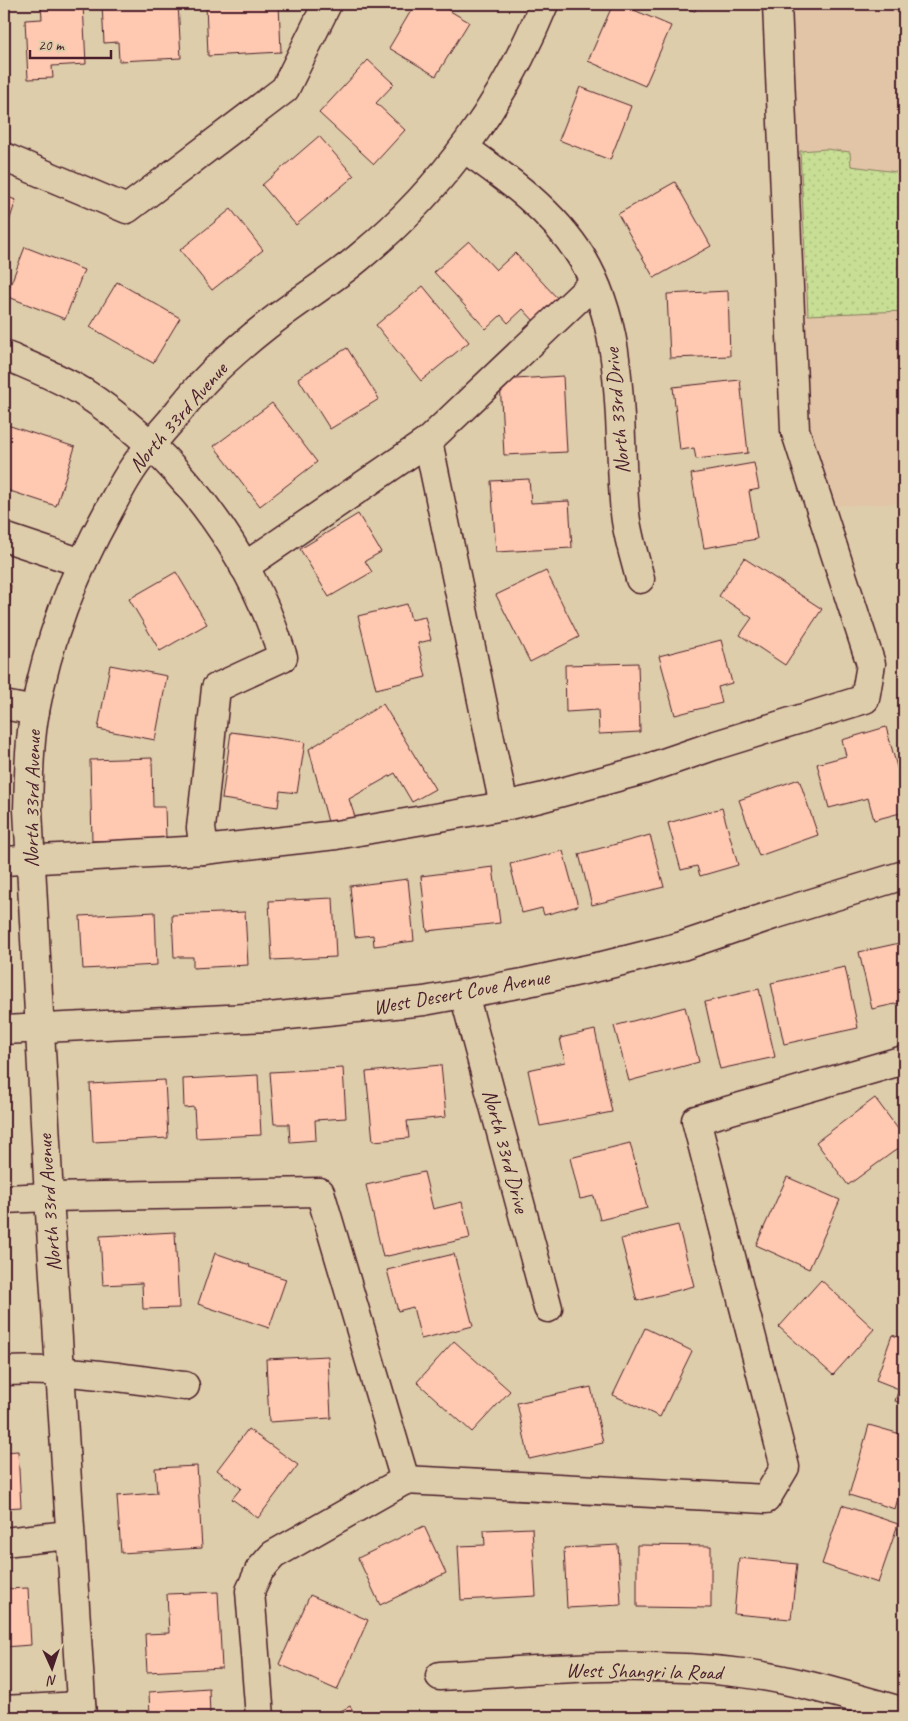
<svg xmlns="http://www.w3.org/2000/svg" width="908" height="1721" font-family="Caveat,sans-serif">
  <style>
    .built { fill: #e2c5a7 }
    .grass { fill: url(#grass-dots); stroke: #887e60 }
    .building { fill: #fec9b0; stroke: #4a1f2b }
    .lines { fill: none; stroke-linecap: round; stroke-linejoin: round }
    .minor-casing { stroke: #4a1f2b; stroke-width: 31 }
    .minor { stroke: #decdaa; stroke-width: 28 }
    .labels { text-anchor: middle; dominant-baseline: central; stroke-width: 4; stroke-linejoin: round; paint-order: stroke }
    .street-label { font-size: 21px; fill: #4a1f2b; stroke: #decdaa }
  </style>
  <defs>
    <pattern id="grass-dots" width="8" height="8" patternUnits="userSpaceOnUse" patternTransform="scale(1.25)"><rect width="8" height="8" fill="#c7de94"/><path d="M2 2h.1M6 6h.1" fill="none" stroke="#acbe80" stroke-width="1.8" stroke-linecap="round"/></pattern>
  </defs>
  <rect width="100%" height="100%" fill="#decdaa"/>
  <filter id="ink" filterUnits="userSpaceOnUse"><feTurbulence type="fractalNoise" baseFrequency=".02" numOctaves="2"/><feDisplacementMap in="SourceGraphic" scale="10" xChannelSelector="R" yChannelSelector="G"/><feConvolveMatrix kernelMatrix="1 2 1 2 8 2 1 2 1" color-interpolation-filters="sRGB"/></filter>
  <g filter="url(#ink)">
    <polygon class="built" points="787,4 904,4 904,503 832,506 808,431"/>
    <polygon class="grass" points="826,149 850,152 851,166 904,173 904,311 808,315 800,151"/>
    <g class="building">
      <polygon points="41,4 83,4 86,64 52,66 53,78 28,79 25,20 42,19"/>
      <polygon points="102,4 178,4 181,58 119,61 118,42 104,43"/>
      <polygon points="206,4 279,4 281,52 208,56"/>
      <polygon points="415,4 438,4 469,22 436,76 389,48"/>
      <polygon points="613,4 620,4 671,26 645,86 588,61"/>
      <polygon points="672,4 697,4 695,11"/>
      <polygon points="368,60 394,84 376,103 405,130 374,164 319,113"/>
      <polygon points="580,87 631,106 610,160 559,140"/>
      <polygon points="319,136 354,176 296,225 262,185"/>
      <polygon points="675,182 711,246 654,278 618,214"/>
      <polygon points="4,196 16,200 4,237"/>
      <polygon points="231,209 263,250 212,290 180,250"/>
      <polygon points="469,241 496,270 515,253 559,300 535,322 523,309 508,323 501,315 486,329 434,272"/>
      <polygon points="25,247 84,270 65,319 6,296"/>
      <polygon points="117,282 180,318 153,363 90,327"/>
      <polygon points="423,286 469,342 421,381 376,325"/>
      <polygon points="728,291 730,356 670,358 667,294"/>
      <polygon points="347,348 379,399 330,429 298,378"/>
      <polygon points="563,376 567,452 504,455 500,380"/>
      <polygon points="740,380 748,453 696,459 694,448 680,450 673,387"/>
      <polygon points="272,403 317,462 260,506 214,446"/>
      <polygon points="4,424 75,447 56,506 4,489"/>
      <polygon points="754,463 759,489 749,491 757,539 704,548 691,474"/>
      <polygon points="529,479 531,503 569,501 572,548 496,552 491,481"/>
      <polygon points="358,514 381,552 365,561 372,572 329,597 300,549"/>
      <polygon points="744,558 822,609 785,665 740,635 752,618 719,596"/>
      <polygon points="546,571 579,637 530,662 496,595"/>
      <polygon points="176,572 207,624 160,651 129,599"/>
      <polygon points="4,584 11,585 8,623 4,623"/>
      <polygon points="407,604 411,620 425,617 431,640 418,643 426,677 376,689 358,616"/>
      <polygon points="721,640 732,683 718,687 722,703 675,715 659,656"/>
      <polygon points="638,663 640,732 599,734 598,710 566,712 565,665"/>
      <polygon points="110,665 167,676 155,740 98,729"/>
      <polygon points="383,704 435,789 412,802 395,773 349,799 356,820 328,822 309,749"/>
      <polygon points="886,727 904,793 904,812 874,820 868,798 829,808 817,764 846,756 842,740"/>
      <polygon points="231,732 305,742 297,793 280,791 278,807 222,799"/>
      <polygon points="152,758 153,807 165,807 166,839 92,841 90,760"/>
      <polygon points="799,779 818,835 759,856 739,800"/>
      <polygon points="722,808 738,865 700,876 697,866 681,870 668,823"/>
      <polygon points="650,835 664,887 592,905 579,854"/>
      <polygon points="563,851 578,906 544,915 542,908 522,913 510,864"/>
      <polygon points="493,867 500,923 427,931 421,876"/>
      <polygon points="408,879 414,941 374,946 373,935 355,937 350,886"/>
      <polygon points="333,898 336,957 272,960 269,901"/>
      <polygon points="155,912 157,965 83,969 80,916"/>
      <polygon points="245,912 248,965 193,968 193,957 174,957 172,915"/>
      <polygon points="904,942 904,1002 872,1009 859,952"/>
      <polygon points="845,967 858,1028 784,1044 771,983"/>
      <polygon points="759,989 775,1057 720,1069 705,1002"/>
      <polygon points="685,1007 699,1062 629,1081 614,1026"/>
      <polygon points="595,1030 612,1112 540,1126 528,1070 565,1062 560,1038"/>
      <polygon points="441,1065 446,1117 407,1121 409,1138 373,1141 366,1072"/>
      <polygon points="343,1068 346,1118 315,1120 316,1140 290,1142 289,1124 274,1124 270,1072"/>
      <polygon points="258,1075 261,1135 196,1138 194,1107 184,1108 183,1079"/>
      <polygon points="165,1080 168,1138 93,1142 90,1084"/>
      <polygon points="875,1098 904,1137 904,1144 848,1185 816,1142"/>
      <polygon points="630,1143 647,1208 600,1220 594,1196 580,1199 570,1158"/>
      <polygon points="424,1172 433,1209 462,1202 470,1238 383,1257 366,1185"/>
      <polygon points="787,1177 840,1200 809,1269 756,1245"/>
      <polygon points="678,1225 694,1286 637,1301 621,1239"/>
      <polygon points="175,1232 179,1308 143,1309 142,1283 103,1285 100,1236"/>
      <polygon points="215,1253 250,1265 249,1267 286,1279 269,1328 198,1304"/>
      <polygon points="454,1254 473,1326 421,1339 413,1307 398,1311 387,1270"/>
      <polygon points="821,1280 874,1329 833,1375 779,1327"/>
      <polygon points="645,1328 692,1351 660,1417 613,1395"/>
      <polygon points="892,1335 904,1339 904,1404 895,1401 899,1389 876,1380"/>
      <polygon points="454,1341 510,1391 472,1432 417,1382"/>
      <polygon points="328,1356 331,1418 269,1422 266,1359"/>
      <polygon points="591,1387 603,1443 529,1459 517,1403"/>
      <polygon points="869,1425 904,1435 904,1484 902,1484 895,1509 849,1495"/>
      <polygon points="248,1429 298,1465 258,1518 232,1499 241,1488 217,1470"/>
      <polygon points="18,1451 21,1507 4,1508 4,1452"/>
      <polygon points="197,1466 202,1548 121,1553 117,1496 157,1493 155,1468"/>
      <polygon points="842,1505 898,1524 878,1583 822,1564"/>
      <polygon points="424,1526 446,1573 380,1605 358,1558"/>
      <polygon points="532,1528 536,1596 461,1600 458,1546 485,1545 484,1530"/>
      <polygon points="618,1545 621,1605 567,1608 564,1548"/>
      <polygon points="637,1545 711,1546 711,1608 637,1607"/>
      <polygon points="739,1558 797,1564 791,1619 734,1614"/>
      <polygon points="28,1588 31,1645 4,1647 4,1589"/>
      <polygon points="218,1592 222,1668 147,1672 145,1634 169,1633 167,1594"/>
      <polygon points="310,1595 368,1620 337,1690 279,1664"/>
      <polygon points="209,1688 210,1717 150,1717 149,1692"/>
      <polygon points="350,1706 357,1717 330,1717"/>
    </g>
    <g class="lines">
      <defs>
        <g id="minor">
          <path d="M 464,148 C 508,179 553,211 582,258 C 628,334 617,428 625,513 C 627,535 635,558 640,579"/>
          <polyline points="4,157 127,209 285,89 327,4"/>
          <path d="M 4,355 C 30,366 58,377 83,392 C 161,443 225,518 263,604 C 271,621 277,639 283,657 L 216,688 L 201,828 L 204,850"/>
          <polyline points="428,441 504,806"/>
          <polyline points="4,537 82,563"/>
          <polyline points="244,567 428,441 594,283"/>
          <polyline points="4,705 35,711"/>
          <polyline points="4,861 204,850 336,835 504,806 540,798 643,770 716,745 865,699 871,664 795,430 777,4"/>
          <polyline points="464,994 548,1308"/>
          <polyline points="4,1030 269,1017 424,1001 523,983 602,966 682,946 773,915 904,875"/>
          <polyline points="4,1199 49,1197 320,1192 405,1480"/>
          <path d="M 4,1371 C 65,1368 125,1378 185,1386"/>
          <polyline points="4,1542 69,1535"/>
          <path d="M 440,1676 C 540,1670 642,1660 743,1673 C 798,1680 851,1697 904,1712"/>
          <polyline points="4,1710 81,1706"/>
          <path d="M 82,1717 L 49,1197 L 28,810 C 29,777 29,743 35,711 C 48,640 74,573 109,510 C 115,499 121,487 128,476 C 140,456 156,438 171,421 C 184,404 198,387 213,372 C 230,356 248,340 266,326 C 297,301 332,281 362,255 C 443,188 505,101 544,4"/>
          <polyline points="260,1717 250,1591 259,1571 273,1555 405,1480 766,1499 785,1467 696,1120 904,1060"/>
        </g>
      </defs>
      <use href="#minor" class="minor-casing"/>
      <use href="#minor" class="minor"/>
    </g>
  </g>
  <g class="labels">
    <g class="street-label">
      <text transform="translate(617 411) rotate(-95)">North 33rd Drive</text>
      <text transform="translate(178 417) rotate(-49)">North 33rd Avenue</text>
      <text transform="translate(32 799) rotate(-89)">North 33rd Avenue</text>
      <text transform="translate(461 992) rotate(-10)">West Desert Cove Avenue</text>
      <text transform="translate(506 1151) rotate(75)">North 33rd Drive</text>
      <text transform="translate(49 1203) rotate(-94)">North 33rd Avenue</text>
      <text transform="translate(644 1671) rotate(1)">West Shangri la Road</text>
    </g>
  </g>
  <rect width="908" height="1721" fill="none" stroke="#decdaa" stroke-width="20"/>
  <rect x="10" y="10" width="888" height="1701" fill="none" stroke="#4a1f2b" stroke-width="2" filter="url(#ink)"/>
  <g transform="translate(52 1668) rotate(177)" stroke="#decdaa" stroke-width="4" paint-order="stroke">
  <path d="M0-4L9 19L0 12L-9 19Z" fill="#4a1f2b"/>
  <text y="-8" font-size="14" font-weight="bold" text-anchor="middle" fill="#4a1f2b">N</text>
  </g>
  <path d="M30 50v8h81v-8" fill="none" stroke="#4a1f2b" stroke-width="2.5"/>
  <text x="38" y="50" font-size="15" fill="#4a1f2b" stroke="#decdaa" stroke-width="4" paint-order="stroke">20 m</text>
</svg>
